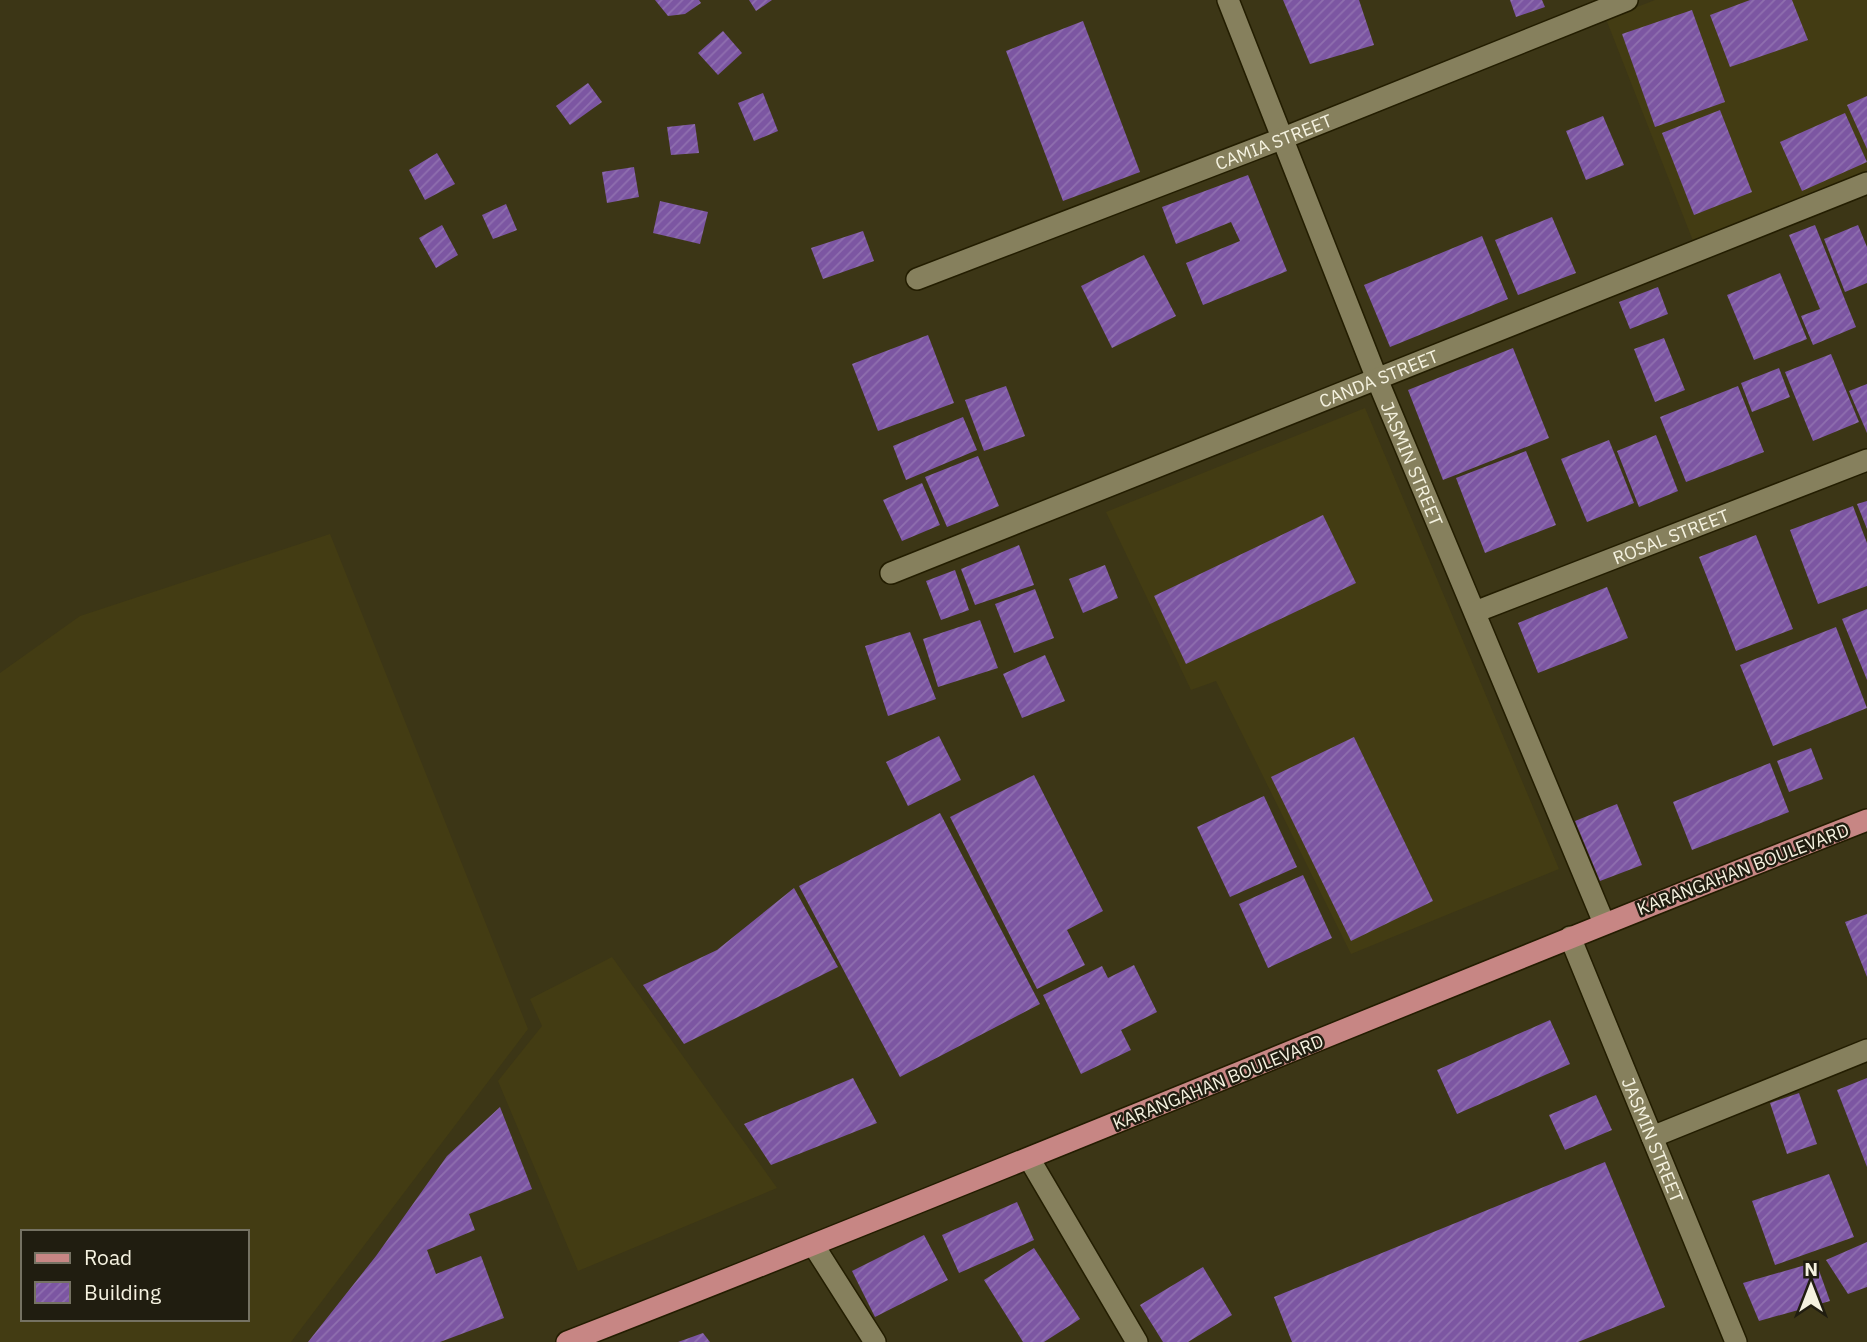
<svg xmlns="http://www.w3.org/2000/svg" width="1867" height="1342" font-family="'IBM Plex Sans',sans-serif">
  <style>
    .built { fill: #433c13; fill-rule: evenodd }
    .building { fill: url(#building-hatch) }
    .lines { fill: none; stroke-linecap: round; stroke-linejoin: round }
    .minor-casing { stroke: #231d00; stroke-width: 24 }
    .major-casing { stroke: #231d00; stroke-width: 24 }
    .minor { stroke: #86805d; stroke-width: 21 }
    .major { stroke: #c78684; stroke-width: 21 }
    .labels { text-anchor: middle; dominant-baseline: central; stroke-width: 5; stroke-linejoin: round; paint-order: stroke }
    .street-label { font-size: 18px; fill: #f5f2e0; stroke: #201d10 }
  </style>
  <defs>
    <pattern id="building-hatch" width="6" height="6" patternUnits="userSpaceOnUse" patternTransform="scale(1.75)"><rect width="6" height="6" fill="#7c56a2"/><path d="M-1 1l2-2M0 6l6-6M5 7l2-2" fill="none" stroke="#8f6faf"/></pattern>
  </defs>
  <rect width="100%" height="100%" fill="#3c3616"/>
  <g class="built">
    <polygon points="1655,0 1867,0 1867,177 1695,246 1606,19"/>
    <polygon points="1365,408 1559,869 1351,954 1216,681 1191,690 1106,512"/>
    <path d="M 330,534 L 528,1029 L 291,1342 L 0,1342 L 0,673 L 80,616 ZM 23,1232 L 247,1232 L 247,1319 L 23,1319 Z"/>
    <polygon points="612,957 777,1188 578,1271 498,1081 542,1026 530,999"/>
  </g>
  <g class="building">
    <polygon points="655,0 699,0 701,3 685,14 668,16"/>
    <polygon points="749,0 772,0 756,11"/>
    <polygon points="1283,0 1359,0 1374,45 1310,64"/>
    <polygon points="1510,0 1542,0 1545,7 1516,17"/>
    <polygon points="1750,0 1792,0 1808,40 1730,67 1710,15"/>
    <polygon points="1692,10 1725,102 1655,127 1622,34"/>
    <polygon points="1083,21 1140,172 1063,201 1006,51"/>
    <polygon points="723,31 742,53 718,75 698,53"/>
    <polygon points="588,83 602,102 570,125 556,106"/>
    <polygon points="763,93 778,131 754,141 738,103"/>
    <polygon points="1867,96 1867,149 1847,105"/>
    <polygon points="1720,110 1752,192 1694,215 1662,133"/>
    <polygon points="1845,113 1867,162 1802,191 1780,142"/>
    <polygon points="1603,116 1624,165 1586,180 1566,131"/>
    <polygon points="695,124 699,153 671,155 667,127"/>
    <polygon points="437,153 455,184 425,200 409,170"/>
    <polygon points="634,167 639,197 607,203 602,172"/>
    <polygon points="1248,175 1287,271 1203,305 1186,263 1240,241 1231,222 1176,244 1162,207"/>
    <polygon points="660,201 708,212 700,244 653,233"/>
    <polygon points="506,204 517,230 493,239 482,215"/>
    <polygon points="1552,217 1576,273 1518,295 1495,240"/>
    <polygon points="442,225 458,255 436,268 419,238"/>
    <polygon points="1815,225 1856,327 1813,345 1801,316 1820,309 1789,235"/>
    <polygon points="1858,225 1867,247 1867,283 1845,292 1824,239"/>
    <polygon points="863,231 874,261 823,279 811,248"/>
    <polygon points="1482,236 1508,299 1390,347 1364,285"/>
    <polygon points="1144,255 1176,316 1112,348 1081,286"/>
    <polygon points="1780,273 1807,339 1754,360 1727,295"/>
    <polygon points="1658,287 1668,314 1630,329 1619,302"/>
    <polygon points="928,335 954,403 878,431 852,364"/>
    <polygon points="1664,338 1685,390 1655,402 1634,349"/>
    <polygon points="1513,348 1549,438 1443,480 1408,390"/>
    <polygon points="1831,354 1859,422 1813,441 1785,372"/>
    <polygon points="1779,368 1790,397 1752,412 1741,383"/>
    <polygon points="1867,384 1867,433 1849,391"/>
    <polygon points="1006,386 1025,436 984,451 965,400"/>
    <polygon points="1738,386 1764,452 1686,482 1660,417"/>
    <polygon points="963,417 977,450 906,480 893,446"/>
    <polygon points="1656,435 1678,491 1639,507 1617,451"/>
    <polygon points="1609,440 1634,503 1587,522 1561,459"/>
    <polygon points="1526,451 1556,525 1485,553 1456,478"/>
    <polygon points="978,456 999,506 947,527 925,477"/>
    <polygon points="922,483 940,525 902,541 883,500"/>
    <polygon points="1867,501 1867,529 1857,504"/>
    <polygon points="1853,506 1867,543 1867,586 1818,604 1790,530"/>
    <polygon points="1323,515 1356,583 1186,664 1154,596"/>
    <polygon points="1756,535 1793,629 1736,651 1699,557"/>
    <polygon points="1019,545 1034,585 975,605 961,569"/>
    <polygon points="1105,565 1118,598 1083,613 1069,579"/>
    <polygon points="955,570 969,610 941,620 926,581"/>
    <polygon points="1607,587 1628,638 1538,673 1518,623"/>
    <polygon points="1035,589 1054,638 1014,653 995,604"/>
    <polygon points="1867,609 1867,680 1842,619"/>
    <polygon points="980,620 998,668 938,687 923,639"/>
    <polygon points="1836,627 1867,708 1773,746 1740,665"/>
    <polygon points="910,632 936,699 888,716 865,646"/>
    <polygon points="1045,655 1065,701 1022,718 1003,674"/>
    <polygon points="939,736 961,780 908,806 886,762"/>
    <polygon points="1354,737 1433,901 1351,941 1271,777"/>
    <polygon points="1811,748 1823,779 1789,792 1777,761"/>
    <polygon points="1770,763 1789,812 1692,850 1673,802"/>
    <polygon points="1034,775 1103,911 1067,930 1085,965 1037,989 950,817"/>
    <polygon points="1264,796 1297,867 1230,897 1197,827"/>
    <polygon points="1617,804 1642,865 1600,881 1575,821"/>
    <polygon points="940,813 1040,1004 900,1077 799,886"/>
    <polygon points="1303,875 1332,938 1268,968 1239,904"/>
    <polygon points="794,888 838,967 684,1044 643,985 717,950"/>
    <polygon points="1867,914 1867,977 1845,922"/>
    <polygon points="1134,965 1157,1012 1121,1030 1131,1050 1081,1074 1043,995 1102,966 1108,978"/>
    <polygon points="1550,1020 1570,1064 1457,1114 1437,1070"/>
    <polygon points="853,1078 877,1123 771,1165 744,1124"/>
    <polygon points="1867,1078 1867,1167 1837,1090"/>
    <polygon points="1799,1093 1817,1144 1787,1154 1770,1103"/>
    <polygon points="1596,1095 1612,1130 1565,1150 1549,1115"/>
    <polygon points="500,1107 532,1189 469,1214 475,1230 427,1250 436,1274 481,1256 504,1318 440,1342 308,1342 376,1256 447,1156"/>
    <polygon points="1605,1162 1665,1307 1578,1342 1292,1342 1274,1297"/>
    <polygon points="1829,1174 1854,1237 1775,1265 1752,1201"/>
    <polygon points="1017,1202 1034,1240 959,1273 942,1235"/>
    <polygon points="924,1235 948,1280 875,1317 852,1271"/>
    <polygon points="1867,1242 1867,1287 1848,1294 1826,1260"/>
    <polygon points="1034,1248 1080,1319 1044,1342 1023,1342 984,1280"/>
    <polygon points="1816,1262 1830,1301 1759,1321 1743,1283"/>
    <polygon points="1203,1267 1232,1315 1188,1342 1163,1342 1140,1305"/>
    <polygon points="703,1333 710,1342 678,1342"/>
  </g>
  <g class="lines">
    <defs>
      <g id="minor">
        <path id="s1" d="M 1228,0 L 1377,379 L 1604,923"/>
        <path id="s2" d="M 917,279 L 1281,139 L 1627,0"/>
        <path id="s3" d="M 891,573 L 1867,183"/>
        <path id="s4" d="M 1475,612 L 1867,460"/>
        <path id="s5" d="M 1570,937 L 1736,1342"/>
        <polyline points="1652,1137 1867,1050"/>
        <polyline points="1030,1160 1137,1342"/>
        <polyline points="814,1246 875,1342"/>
      </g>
      <path id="major" d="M 567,1342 C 1002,1173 1432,990 1867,820"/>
    </defs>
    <use href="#minor" class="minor-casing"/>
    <use href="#major" class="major-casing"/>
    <use href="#minor" class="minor"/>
    <use href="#major" class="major"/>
  </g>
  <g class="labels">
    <g class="street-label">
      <text stroke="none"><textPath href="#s2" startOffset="382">CAMIA STREET</textPath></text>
      <text stroke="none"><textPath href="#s3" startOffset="525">CANDA STREET</textPath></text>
      <text stroke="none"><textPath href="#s1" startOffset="499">JASMIN STREET</textPath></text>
      <text stroke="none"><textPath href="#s4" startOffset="210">ROSAL STREET</textPath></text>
      <text transform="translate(1743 869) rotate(-21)">KARANGAHAN BOULEVARD</text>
      <text transform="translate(1218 1082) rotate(-22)">KARANGAHAN BOULEVARD</text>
      <text stroke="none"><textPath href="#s5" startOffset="219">JASMIN STREET</textPath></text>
    </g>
  </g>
  <rect x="21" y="1230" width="228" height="91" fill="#201d10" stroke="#757263" stroke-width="2"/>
  <rect x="35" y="1253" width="35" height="10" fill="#c78684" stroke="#757263" stroke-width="2"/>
  <text x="84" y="1265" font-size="21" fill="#f5f2e0">Road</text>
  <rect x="35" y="1282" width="35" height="21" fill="url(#building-hatch)" stroke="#757263" stroke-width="2"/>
  <text x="84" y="1300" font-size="21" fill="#f5f2e0">Building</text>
  <g transform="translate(1811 1286)" stroke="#201d10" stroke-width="5" paint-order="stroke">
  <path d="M0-5L12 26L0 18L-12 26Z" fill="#f5f2e0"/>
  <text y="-10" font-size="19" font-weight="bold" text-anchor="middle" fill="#f5f2e0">N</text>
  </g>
</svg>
